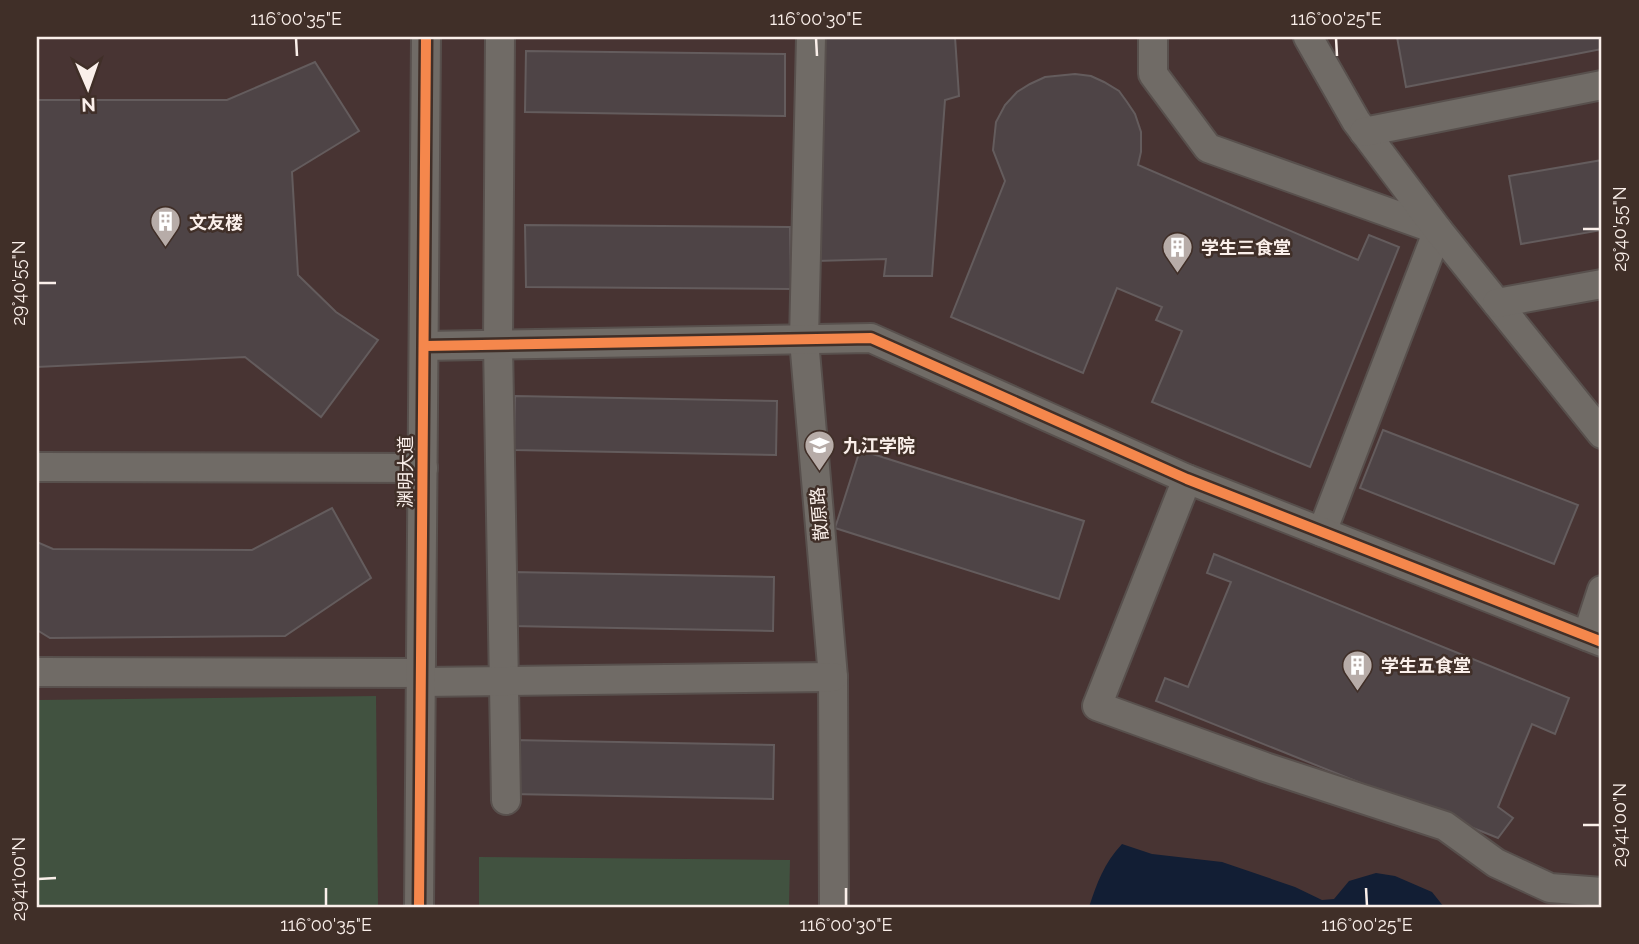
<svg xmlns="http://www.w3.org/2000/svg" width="1639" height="944" font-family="Raleway,'Noto Sans SC',sans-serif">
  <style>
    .education { fill: #483433 }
    .green { fill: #415240 }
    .water { fill: #121e34 }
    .building { fill: #4e4446; stroke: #645c5d; stroke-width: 2 }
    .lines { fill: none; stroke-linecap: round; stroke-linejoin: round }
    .minor-casing { stroke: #58504d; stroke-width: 32 }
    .minor { stroke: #706b66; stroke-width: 28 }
    .cycleway-casing { stroke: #402f28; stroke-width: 15 }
    .cycleway { stroke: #f5874c; stroke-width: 10 }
    .ticks { fill: none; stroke: #faefea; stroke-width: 2.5 }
    .labels { text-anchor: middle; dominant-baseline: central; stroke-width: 5; stroke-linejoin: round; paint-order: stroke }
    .poi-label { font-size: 18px; font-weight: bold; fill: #faefea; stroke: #402f28; text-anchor: start }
    .street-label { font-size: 18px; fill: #faefea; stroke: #402f28 }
    .neatline { fill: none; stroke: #faefea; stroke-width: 2.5 }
    .ticks-label { font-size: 18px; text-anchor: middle; fill: #faefea }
  </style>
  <rect width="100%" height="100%" fill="#3a312e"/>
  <rect class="education" x="37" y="37" width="1565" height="870"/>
  <g class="green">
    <polygon points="376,696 378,907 37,907 37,700"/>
    <polygon points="479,857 790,860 789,907 479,907"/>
  </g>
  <path class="water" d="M 1122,844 L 1152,854 L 1222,862 L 1295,887 L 1322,900 L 1334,899 L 1349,881 L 1376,873 L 1395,876 L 1432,892 L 1444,907 L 1089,907 C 1097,883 1104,863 1122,844 Z"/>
  <g class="building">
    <polygon points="821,37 955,37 959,96 945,100 932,276 884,276 886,259 816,261"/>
    <polygon points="1397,37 1602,37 1602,49 1406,87"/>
    <polygon points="526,51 785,54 785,116 525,112"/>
    <polygon points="315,62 359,131 292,172 298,275 336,312 378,340 321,417 245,357 37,367 37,100 227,100"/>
    <polygon points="1075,74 1091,76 1104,82 1119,91 1127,102 1135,114 1141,132 1141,152 1138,165 1358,260 1369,235 1399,247 1310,467 1152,402 1182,331 1156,320 1162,307 1117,288 1083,373 951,317 1005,181 993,150 996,122 1005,105 1017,92 1030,84 1045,77"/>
    <polygon points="1602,160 1602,230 1521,244 1509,176"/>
    <polygon points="525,225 790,227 791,289 526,287"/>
    <polygon points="515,396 777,401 776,455 514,450"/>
    <polygon points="1383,430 1578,505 1554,564 1360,488"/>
    <polygon points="860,450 1084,521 1059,599 835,528"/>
    <polygon points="332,508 371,578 285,636 50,638 37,630 37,542 53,549 252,550"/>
    <polygon points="1214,554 1569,698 1555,734 1532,724 1498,807 1513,818 1498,838 1156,701 1165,678 1188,687 1231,582 1207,573"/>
    <polygon points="512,572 774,577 773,631 511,626"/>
    <polygon points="512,740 774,745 773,799 511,794"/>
  </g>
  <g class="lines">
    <defs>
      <g id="minor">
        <polyline points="500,37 498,345 506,800"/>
        <polyline points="811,37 804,340 833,677 834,907"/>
        <polyline points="1153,37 1153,74 1208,148 1438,230 1322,532"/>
        <polyline points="1308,37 1356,121 1438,230 1602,434"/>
        <polyline points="1364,132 1602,85"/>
        <polyline points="1497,303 1602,284"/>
        <polyline points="424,346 871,338 1187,479 1602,642"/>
        <polyline points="37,467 423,468"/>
        <polyline points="1187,479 1097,706 1265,767 1445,826 1496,863 1550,888 1602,892"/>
        <polyline points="1587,636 1602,590"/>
        <polyline points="37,672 421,673"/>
        <polyline points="421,682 833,677"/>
        <polyline points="419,907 426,37"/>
      </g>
    </defs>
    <use href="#minor" class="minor-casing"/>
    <use href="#minor" class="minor"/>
    <defs>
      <g id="cycleway">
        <polyline points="424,346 871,338 1187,479 1602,642"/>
        <polyline points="419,907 426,37"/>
      </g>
    </defs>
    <use href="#cycleway" class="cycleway-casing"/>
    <use href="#cycleway" class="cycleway"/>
  </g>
  <path class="ticks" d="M 296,38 L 297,56M 816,38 L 817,56M 1336,38 L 1337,56M 1583,229 L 1600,229M 38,283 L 56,283M 1583,825 L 1600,825M 38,879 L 56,878M 326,888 L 326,906M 846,888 L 846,906M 1366,888 L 1367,906"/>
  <defs>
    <symbol id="building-pin" viewBox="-11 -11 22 30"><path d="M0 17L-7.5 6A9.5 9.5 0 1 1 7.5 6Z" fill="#b7aca8" stroke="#402f28"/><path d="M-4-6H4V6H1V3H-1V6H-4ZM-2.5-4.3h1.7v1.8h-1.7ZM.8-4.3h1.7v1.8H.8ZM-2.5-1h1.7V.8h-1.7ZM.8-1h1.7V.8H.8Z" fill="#fff"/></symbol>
    <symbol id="university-pin" viewBox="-11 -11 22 30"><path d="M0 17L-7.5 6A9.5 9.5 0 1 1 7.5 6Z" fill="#b7aca8" stroke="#402f28"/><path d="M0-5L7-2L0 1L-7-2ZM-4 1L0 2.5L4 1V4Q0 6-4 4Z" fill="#fff"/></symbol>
  </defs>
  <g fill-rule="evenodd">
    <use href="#building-pin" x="148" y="204" width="35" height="47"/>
    <use href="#building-pin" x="1160" y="230" width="35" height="47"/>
    <use href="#university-pin" x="802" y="428" width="35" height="47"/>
    <use href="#building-pin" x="1340" y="648" width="35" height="47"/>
  </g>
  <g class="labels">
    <g class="poi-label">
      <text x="189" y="222">文友楼</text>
      <text x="1201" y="247">学生三食堂</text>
      <text x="843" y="445">九江学院</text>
      <text x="1381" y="665">学生五食堂</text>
    </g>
    <g class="street-label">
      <text transform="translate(405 472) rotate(-90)">渊明大道</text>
      <text transform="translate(819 514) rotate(-95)">散原路</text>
    </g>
  </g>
  <rect width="1639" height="944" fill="none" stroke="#402f28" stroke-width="77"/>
  <g transform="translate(88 88) rotate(178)" stroke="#402f28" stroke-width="5" paint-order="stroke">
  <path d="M0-5L12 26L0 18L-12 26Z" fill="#faefea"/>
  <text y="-10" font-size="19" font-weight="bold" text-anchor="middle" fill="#faefea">N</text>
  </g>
  <rect x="38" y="38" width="1562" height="868" class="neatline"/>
  <g class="ticks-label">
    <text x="296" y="25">116°00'35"E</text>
    <text x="816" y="25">116°00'30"E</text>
    <text x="1336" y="25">116°00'25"E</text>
    <text transform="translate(1620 229) rotate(-90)" y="6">29°40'55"N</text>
    <text transform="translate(19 283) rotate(-90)" y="6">29°40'55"N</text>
    <text transform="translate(1620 825) rotate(-90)" y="6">29°41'00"N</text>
    <text transform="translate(19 879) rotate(-90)" y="6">29°41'00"N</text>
    <text x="326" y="931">116°00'35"E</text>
    <text x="846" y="931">116°00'30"E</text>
    <text x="1367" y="931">116°00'25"E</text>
  </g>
</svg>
